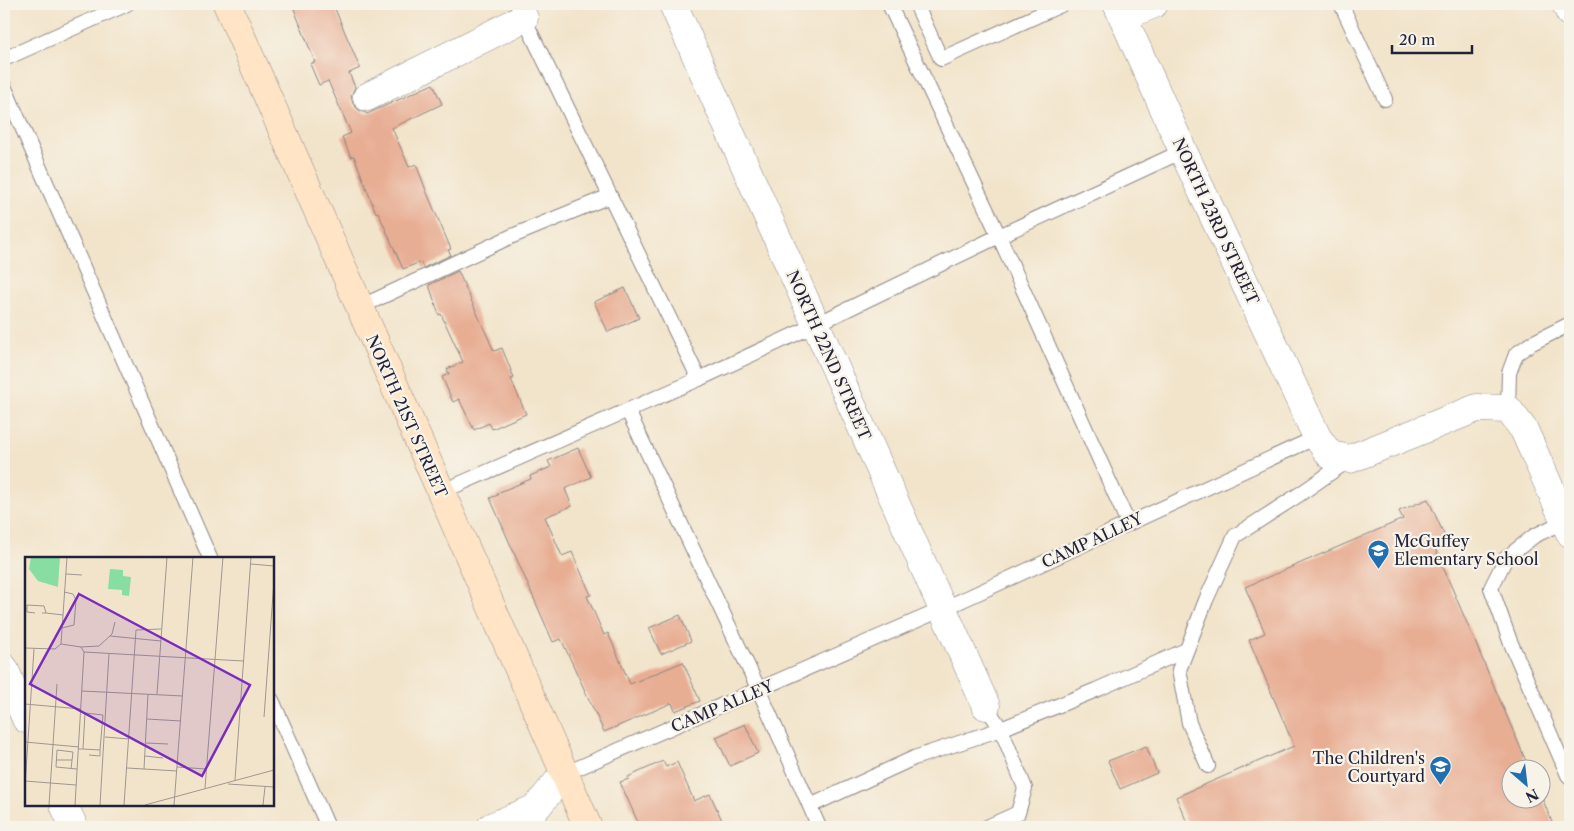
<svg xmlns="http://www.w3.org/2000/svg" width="1574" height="831" font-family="'Libre Caslon Text',serif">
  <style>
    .building { fill: #e8ae94 }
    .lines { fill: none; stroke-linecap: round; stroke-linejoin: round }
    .lane-casing { stroke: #8a8383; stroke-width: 16 }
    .street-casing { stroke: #8a8383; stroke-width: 29 }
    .secondary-casing { stroke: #8a8383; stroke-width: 29 }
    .lane { stroke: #fff; stroke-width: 14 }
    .street { stroke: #fff; stroke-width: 28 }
    .secondary { stroke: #ffe4c6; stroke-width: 28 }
    .labels { text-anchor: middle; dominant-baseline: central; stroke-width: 4.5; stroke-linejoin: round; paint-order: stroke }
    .street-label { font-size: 16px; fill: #22223b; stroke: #f7f3e8 }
    .poi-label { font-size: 16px; fill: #22223b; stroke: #f7f3e8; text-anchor: start }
    .inset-road { fill: none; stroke: #9f9691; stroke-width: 1 }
    .view { fill: #7b2cbf; fill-opacity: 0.15; stroke: #7b2cbf; stroke-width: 2.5 }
    .inset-edge { fill: none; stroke: #22223b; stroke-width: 2.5 }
  </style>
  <rect width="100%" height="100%" fill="#f7f3e8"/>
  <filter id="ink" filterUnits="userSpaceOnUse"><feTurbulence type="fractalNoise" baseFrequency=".02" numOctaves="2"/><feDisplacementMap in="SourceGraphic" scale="10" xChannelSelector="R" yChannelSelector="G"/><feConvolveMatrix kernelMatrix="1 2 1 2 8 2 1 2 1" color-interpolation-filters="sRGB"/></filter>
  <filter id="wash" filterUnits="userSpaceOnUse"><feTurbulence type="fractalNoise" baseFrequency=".0096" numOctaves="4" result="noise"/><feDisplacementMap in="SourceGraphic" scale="20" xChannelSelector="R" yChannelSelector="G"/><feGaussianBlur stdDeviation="1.12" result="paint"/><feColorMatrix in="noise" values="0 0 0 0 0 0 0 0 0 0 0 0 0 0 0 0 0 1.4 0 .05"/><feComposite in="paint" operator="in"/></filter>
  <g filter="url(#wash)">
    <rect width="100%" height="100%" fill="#f2e4cb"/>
    <g id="blocks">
      <g class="building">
        <polygon points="292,4 333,4 360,68 349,73 355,87 351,96 353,104 359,110 366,113 367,114 433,84 442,104 392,128 409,167 416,164 427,193 451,249 448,250 451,255 423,268 421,262 403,269 378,212 376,213 354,156 351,157 342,137 351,133 328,81 319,85 310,64 315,62"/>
        <polygon points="458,271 494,351 502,348 514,378 511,379 526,414 492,429 489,423 474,430 459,399 453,402 442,377 449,374 447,369 463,362 441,314 439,315 429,285"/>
        <polygon points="625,288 639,318 608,332 594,302"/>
        <polygon points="578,448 591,477 565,489 572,506 545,517 562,556 572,552 591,595 587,596 604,635 608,633 630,684 683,662 700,701 675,711 672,703 604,732 561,639 553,642 490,498 498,495 497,493 531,479 530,476 551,467 548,461"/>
        <polygon points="1428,499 1447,541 1434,546 1529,768 1512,768 1512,798 1542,798 1554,827 1189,827 1176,797 1294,746 1249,640 1265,633 1245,587 1403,519 1399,511"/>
        <polygon points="680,615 691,641 661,654 649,628"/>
        <polygon points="745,724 758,753 730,766 716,737"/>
        <polygon points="1146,746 1157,773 1120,789 1108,761"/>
        <polygon points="663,761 666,767 677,762 694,801 710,794 725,827 640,827 620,782 629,779 628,777"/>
      </g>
    </g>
  </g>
  <g filter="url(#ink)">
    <use href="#blocks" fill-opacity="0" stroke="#8a8383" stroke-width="1"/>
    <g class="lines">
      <defs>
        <g id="lane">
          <polyline points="517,4 699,379"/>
          <polyline points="889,4 999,236 1128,523"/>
          <polyline points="916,4 941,59 1063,4"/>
          <polyline points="1341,4 1385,99"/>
          <polyline points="4,59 127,4"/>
          <polyline points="4,86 210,558"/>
          <polyline points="360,307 510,237 610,196"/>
          <polyline points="1508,409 1509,373 1516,354 1532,343 1570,324"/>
          <polyline points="628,411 759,690 819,827"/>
          <polyline points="441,492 699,379 815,325 999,236 1183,151"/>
          <polyline points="1565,521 1534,536 1506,558 1491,588 1510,641 1568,775 1570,777"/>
          <polyline points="272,700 328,827"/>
          <polyline points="986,706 1001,729 1025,788 1018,813 987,827"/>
          <polyline points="1208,766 1189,723 1179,670 1206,600 1235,536 1300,494 1349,460"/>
          <polyline points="564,774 943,609 1317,437"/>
          <polyline points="810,806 914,758 1001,729 1096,690 1186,650"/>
        </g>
        <g id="street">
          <polyline points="673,4 986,706"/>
          <polyline points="1117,4 1183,151 1317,437 1330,455 1350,459 1477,408 1508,409 1524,430 1570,533"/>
          <polyline points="1566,4 1570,13"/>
          <polyline points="1123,17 1154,4"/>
          <polyline points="367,97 524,18"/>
          <polyline points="4,668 26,719"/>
          <polyline points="64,805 74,827"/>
          <polyline points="491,827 536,808 564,774"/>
        </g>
        <polyline id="secondary" points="227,4 588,827"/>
      </defs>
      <use href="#lane" class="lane-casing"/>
      <use href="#street" class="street-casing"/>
      <use href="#secondary" class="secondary-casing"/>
      <use href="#lane" class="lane"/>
      <use href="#street" class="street"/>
      <use href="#secondary" class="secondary"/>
    </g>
  </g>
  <defs>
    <symbol id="school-pin" viewBox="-11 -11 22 30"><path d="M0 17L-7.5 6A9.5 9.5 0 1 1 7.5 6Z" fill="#1f6fb2" stroke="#f7f3e8"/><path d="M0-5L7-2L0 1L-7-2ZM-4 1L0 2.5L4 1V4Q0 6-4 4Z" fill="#fff"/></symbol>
  </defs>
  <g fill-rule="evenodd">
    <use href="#school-pin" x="1366" y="538" width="25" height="34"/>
    <use href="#school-pin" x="1428" y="754" width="25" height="34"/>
  </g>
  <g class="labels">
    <g class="street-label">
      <text transform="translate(1216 221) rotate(65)">NORTH 23RD STREET</text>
      <text transform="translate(829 355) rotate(66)">NORTH 22ND STREET</text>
      <text transform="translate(407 416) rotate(66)">NORTH 21ST STREET</text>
      <text transform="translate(1092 540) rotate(-25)">CAMP ALLEY</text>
      <text transform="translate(722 706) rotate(-23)">CAMP ALLEY</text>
    </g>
    <g class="poi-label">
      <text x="1394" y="541">McGuffey<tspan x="1394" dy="18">Elementary School</tspan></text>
      <text x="1425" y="758" text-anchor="end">The Children's<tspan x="1425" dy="18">Courtyard</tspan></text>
    </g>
  </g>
  <g transform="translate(25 557)">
    <rect width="249" height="249" fill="#f2e4cb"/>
    <path d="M 6,0 L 35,0 L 33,30 L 13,24 L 4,12 ZM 85,12 L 98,13 L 98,19 L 106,20 L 104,39 L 97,38 L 97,33 L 83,32 Z" fill="#88dea2"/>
    <path class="inset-road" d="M 226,7 L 249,9M 41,17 L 57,18M 10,56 L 2,55 L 2,48 L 19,49 L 21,56 L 17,56M 21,56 L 38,58M 37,71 L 49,68 L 51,43 L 48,37 L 39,35M 85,79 L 136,84M 36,87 L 56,90 L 59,95 L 218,104M 36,87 L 42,0M 56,90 L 74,89 L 87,77 L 90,65M 0,91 L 30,92 L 36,87M 57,134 L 158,139M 123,137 L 119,212 L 152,214M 132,137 L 142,0M 0,147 L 56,152M 239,160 L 249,24M 122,162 L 156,164M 80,180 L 104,182M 0,185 L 54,190M 121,186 L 143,187M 53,192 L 58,192 L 75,193 L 78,158 L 60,156 L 58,192M 64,198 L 75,199 L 75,193M 120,199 L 138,201M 31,203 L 47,203M 152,210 L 181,212M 102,211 L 119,212M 46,212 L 48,195 L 32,193 L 31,210 L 52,212M 210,223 L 226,0M 0,224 L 51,228M 203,227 L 249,230M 0,229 L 9,92M 180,231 L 198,0M 24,248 L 32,127M 50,248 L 59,95M 75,248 L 84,96M 99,248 L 111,73 L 136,72M 120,248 L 249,213M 149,248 L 168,0M 238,248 L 240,230"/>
    <path class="view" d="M 54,37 L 225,128 L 177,219 L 5,127 Z"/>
    <rect width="249" height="249" class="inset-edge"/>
  </g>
  <rect width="1574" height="831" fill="none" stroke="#f7f3e8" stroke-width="20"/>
  <g transform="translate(1526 784) rotate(152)"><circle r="24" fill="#f7f3e8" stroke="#a29fa3"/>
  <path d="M0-4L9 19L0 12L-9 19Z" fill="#1f6fb2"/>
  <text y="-8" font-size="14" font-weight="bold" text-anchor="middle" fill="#22223b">N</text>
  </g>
  <path d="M1392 45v8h80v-8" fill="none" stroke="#22223b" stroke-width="2.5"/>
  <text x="1399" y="45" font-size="15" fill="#22223b" stroke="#f7f3e8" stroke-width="4" paint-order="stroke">20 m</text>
</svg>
